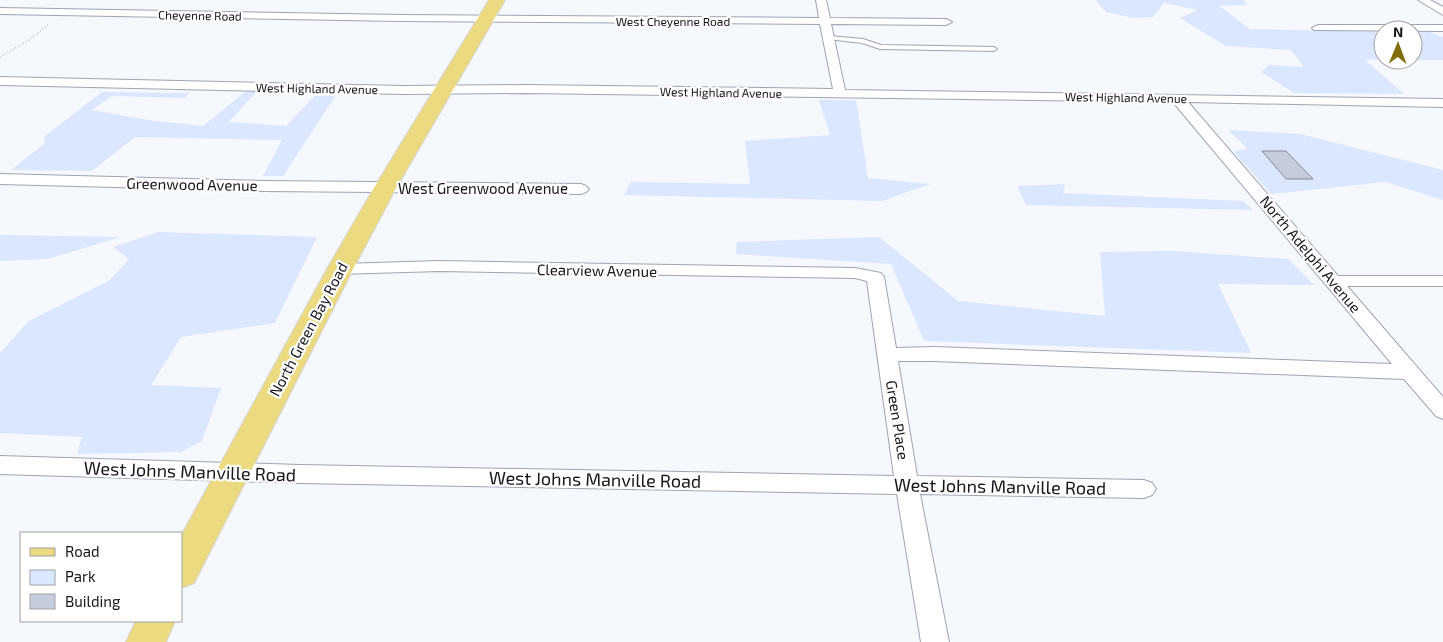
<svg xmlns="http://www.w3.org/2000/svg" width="1443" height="642" font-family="'Exo 2',sans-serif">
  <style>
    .green { fill: #dbe6ff }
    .building { fill: #c5ccda; stroke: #858b98 }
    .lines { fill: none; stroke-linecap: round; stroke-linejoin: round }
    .service-casing { stroke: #9ea4b1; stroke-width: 2 }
    .minor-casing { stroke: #9ea4b1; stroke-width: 2 }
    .primary-casing { stroke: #d5d5d6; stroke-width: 2 }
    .path { stroke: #9a9da2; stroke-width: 2; stroke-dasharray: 0.5 2.5; stroke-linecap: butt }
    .service { fill: #fff; fill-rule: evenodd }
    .minor { fill: #fff; fill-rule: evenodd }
    .primary { fill: #ecda80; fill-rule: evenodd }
    .labels { text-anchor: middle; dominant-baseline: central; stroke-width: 4.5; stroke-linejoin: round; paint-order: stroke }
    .far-street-label { font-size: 12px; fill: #14161b; stroke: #fff }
    .street-label { font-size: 15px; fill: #14161b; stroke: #fff }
    .near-street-label { font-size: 18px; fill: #14161b; stroke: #fff }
  </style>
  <rect width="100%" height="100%" fill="#f5f8fd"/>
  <g class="green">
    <polygon points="1096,0 1244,0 1247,5 1219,6 1250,29 1383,32 1383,59 1365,60 1404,94 1294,93 1261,72 1269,65 1304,67 1291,50 1226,46 1180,18 1198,10 1164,3 1153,17 1134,18 1106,12"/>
    <polygon points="1413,32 1429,32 1443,37 1443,60 1413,60"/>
    <polygon points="246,91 257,91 229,122 286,126 315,96 336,95 283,176 263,176 282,140 135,137 92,171 11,170 44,144 45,136 102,92 189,93 185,98 112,96 92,110 148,120 203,126"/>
    <polygon points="819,100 856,100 868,178 930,184 882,201 624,195 631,182 750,184 745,141 830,135"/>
    <polygon points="1228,130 1300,134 1443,170 1443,200 1386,182 1271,194 1234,152 1247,148"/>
    <polygon points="1065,184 1063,193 1243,201 1253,210 1026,205 1017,186"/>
    <polygon points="158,232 317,237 275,323 181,337 151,385 221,388 202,441 181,452 77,454 82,437 0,433 0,353 29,321 110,280 129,259 113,247"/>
    <polygon points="0,235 120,237 48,259 0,261"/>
    <polygon points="879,237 958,301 1105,316 1100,252 1173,251 1288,259 1314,285 1218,284 1251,353 924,341 891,264 736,254 737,242"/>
  </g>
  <polygon class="building" points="1262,151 1286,151 1313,179 1286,179"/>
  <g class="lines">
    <defs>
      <polygon id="service" points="829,36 863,39 881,45 994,47 997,49 994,51 880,49 862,43 827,39 826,38"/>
      <g id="minor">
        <polygon points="816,0 826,0 830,18 946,19 952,22 946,25 831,24 845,90 1443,99 1443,107 1188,102 1338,276 1443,276 1443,286 1347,286 1443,397 1443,419 1436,416 1404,379 934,361 898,361 917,476 1144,480 1152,483 1156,489 1152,495 1144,498 920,494 949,642 921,642 897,494 300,483 0,474 0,456 300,465 894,476 867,281 855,278 439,271 340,274 334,273 331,269 334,265 340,264 439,261 855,268 881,273 884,277 896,348 934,347 1392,364 1173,102 525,93 404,94 0,85 0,77 404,86 525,85 833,89 820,24 401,21 0,14 0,8 401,15 819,18"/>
        <polygon points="1418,0 1430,0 1443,7 1443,15"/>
        <polygon points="1318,25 1443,25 1443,31 1314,30 1312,28"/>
        <polygon points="0,174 265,181 581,184 586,186 589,189 586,192 581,194 265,191 0,184"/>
      </g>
      <g id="primary">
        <polygon points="489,0 505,0 396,188 353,269 194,583 181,588 181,536 327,269 374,188"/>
        <polygon points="136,621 175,621 166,642 126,642"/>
      </g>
    </defs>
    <use href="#service" class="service-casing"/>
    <use href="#minor" class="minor-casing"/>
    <use href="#primary" class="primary-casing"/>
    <polyline class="path" points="0,57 29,40 48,25"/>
    <use href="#service" class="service"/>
    <use href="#minor" class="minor"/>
    <use href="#primary" class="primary"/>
  </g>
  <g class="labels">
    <g class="far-street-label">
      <text transform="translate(200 15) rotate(1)">Cheyenne Road</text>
      <text x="673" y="21">West Cheyenne Road</text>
      <text transform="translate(317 88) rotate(1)">West Highland Avenue</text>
      <text transform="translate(721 92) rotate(1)">West Highland Avenue</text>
      <text transform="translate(1126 97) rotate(1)">West Highland Avenue</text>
    </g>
    <g class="street-label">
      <text transform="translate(192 184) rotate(1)">Greenwood Avenue</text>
      <text x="483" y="188">West Greenwood Avenue</text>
      <text transform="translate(1311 254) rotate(50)">North Adelphi Avenue</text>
      <text transform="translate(597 270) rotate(1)">Clearview Avenue</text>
      <text transform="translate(308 329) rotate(-62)">North Green Bay Road</text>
      <text transform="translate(898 420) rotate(81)">Green Place</text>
    </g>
    <g class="near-street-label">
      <text transform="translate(190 471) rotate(2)">West Johns Manville Road</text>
      <text transform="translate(595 479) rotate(1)">West Johns Manville Road</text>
      <text transform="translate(1000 486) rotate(1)">West Johns Manville Road</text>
    </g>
  </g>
  <rect x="20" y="532" width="162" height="90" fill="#ffffff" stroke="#a1a2a4"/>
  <rect x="30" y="548" width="25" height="8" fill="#ecda80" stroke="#a1a2a4"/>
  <text x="65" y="557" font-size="15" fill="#14161b">Road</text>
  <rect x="30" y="570" width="25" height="15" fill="#dbe6ff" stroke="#a1a2a4"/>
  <text x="65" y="582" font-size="15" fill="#14161b">Park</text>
  <rect x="30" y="594" width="25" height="15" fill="#c5ccda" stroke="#a1a2a4"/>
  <text x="65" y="607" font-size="15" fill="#14161b">Building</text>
  <g transform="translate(1398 45) rotate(1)"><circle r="24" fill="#ffffff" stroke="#a1a2a4"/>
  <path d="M0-4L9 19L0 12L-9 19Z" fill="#816e0b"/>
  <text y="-8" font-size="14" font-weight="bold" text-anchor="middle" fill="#14161b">N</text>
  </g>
</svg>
